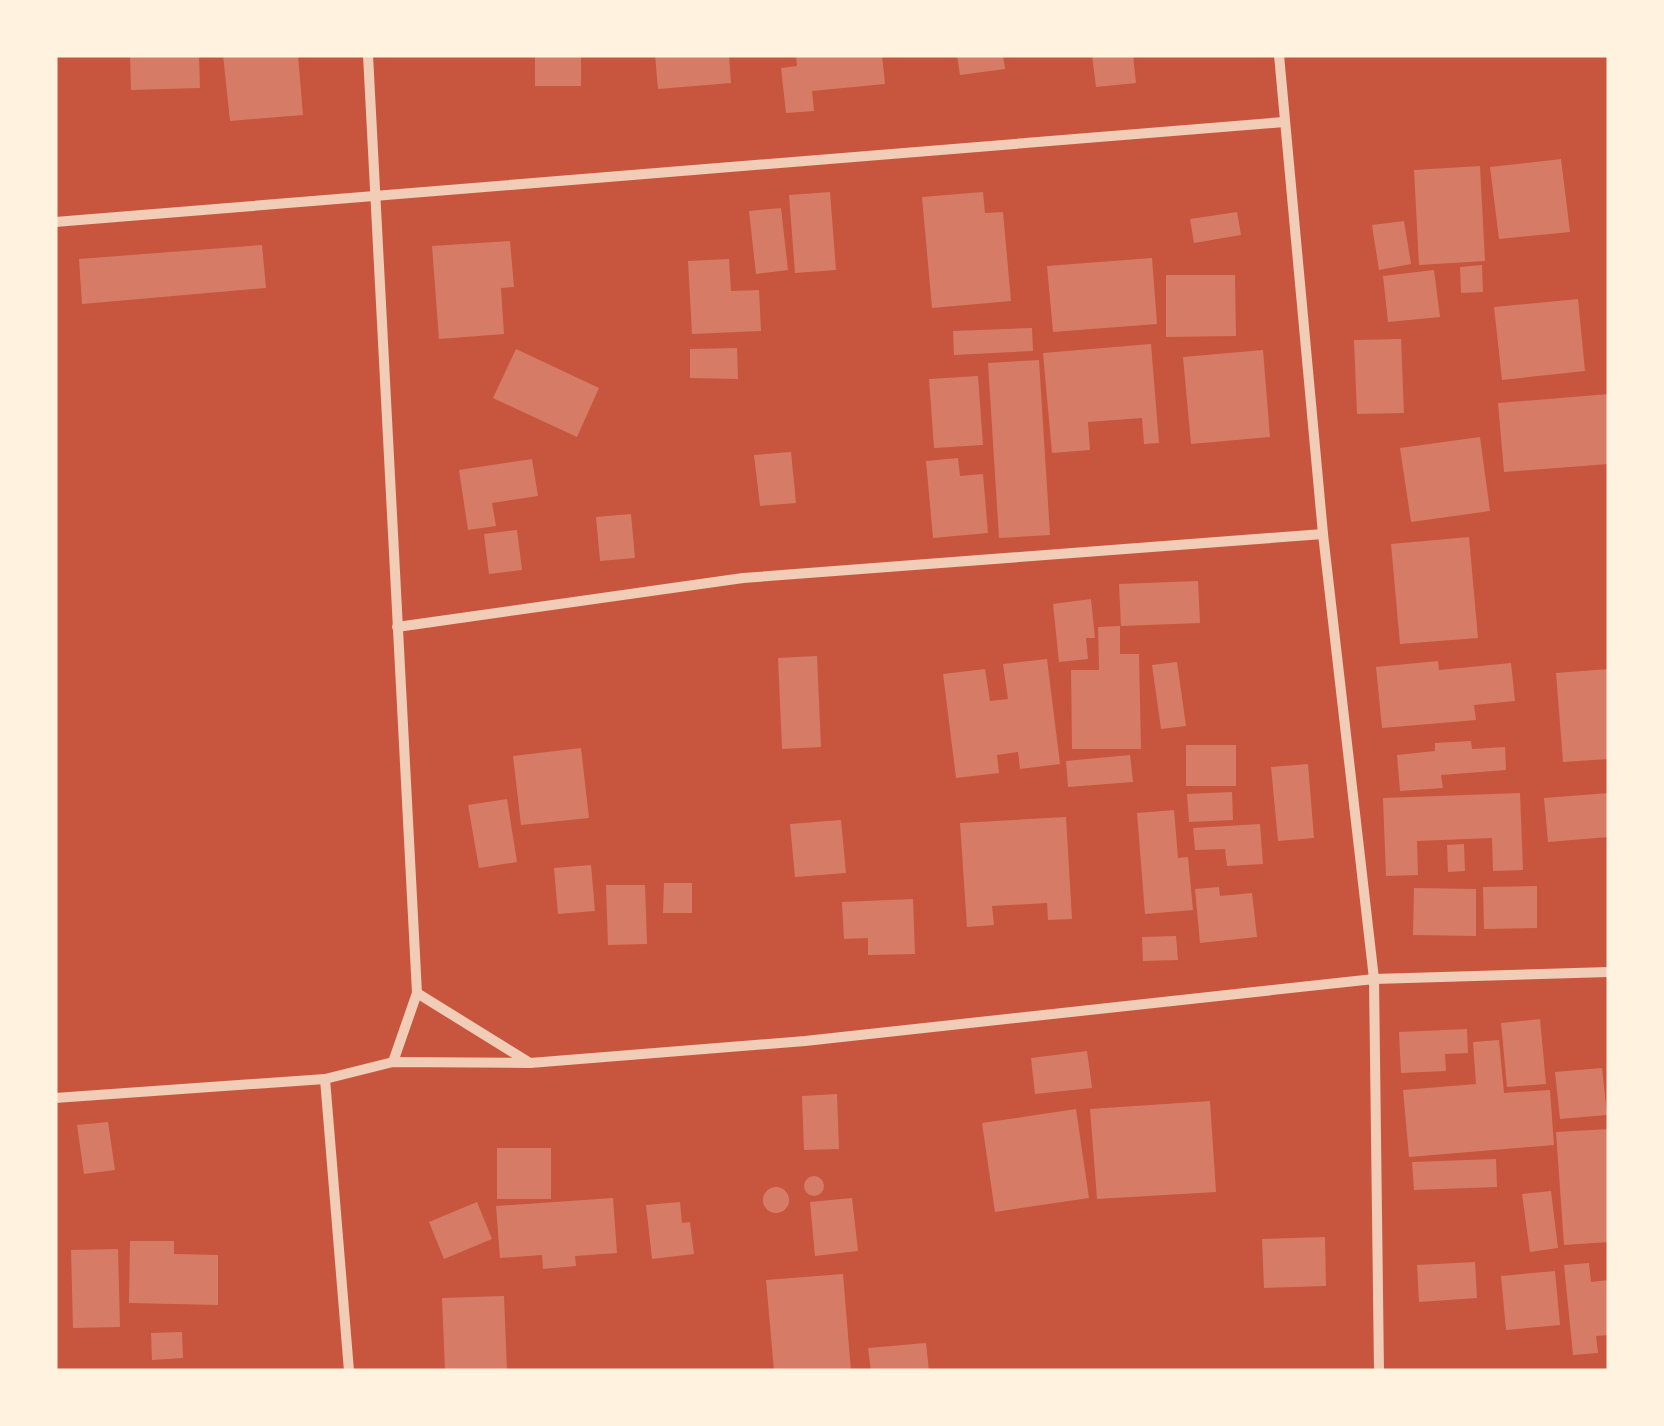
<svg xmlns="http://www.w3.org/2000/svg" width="1664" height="1426" font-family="Lato,sans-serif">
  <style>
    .building { fill: #d67c66 }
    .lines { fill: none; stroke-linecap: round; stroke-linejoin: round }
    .minor { stroke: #f1ccb7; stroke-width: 10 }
  </style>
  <rect width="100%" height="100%" fill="#c8553d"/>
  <g class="building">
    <polygon points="130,55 199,55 200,88 131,90"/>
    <polygon points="223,55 298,55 303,115 230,121"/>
    <rect x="535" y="55" width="46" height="31"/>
    <polygon points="655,55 729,55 731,83 658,89"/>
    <polygon points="796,55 882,55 885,84 812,91 814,111 786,113 781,68 797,66"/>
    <polygon points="957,55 1003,55 1005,69 960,75"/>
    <polygon points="1092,55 1133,55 1136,83 1096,87"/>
    <polygon points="1561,159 1570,232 1499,239 1490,167"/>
    <polygon points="1480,166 1485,261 1419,265 1414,170"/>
    <polygon points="830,192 836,270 795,273 789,195"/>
    <polygon points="983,192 985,213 1003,212 1011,301 932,308 922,197"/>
    <polygon points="781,208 788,270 756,274 749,211"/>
    <polygon points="1237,212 1241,235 1194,243 1190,219"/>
    <polygon points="1404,221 1411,264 1379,270 1372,225"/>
    <polygon points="510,241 514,287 501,288 504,334 439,339 432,246"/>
    <polygon points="262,245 266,288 82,304 79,259"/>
    <polygon points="1152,258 1157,324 1053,332 1047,266"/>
    <polygon points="729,259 731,291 759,290 761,331 692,334 688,261"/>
    <polygon points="1482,265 1483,292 1461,293 1460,267"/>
    <polygon points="1434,270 1440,317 1388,322 1383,276"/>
    <polygon points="1166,275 1235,275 1236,336 1166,337"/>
    <polygon points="1578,299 1585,371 1502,380 1494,307"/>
    <polygon points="1032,328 1033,351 954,355 953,331"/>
    <polygon points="1401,339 1404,413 1357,414 1354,340"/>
    <polygon points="1151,344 1159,443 1144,444 1142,418 1088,422 1090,450 1052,453 1043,353"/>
    <polygon points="737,348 738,379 690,378 690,349"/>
    <polygon points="516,349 599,388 577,437 493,398"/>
    <polygon points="1263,350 1270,437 1191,444 1183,357"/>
    <polygon points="1039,360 1050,535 999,538 988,363"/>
    <polygon points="978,376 983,445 934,448 929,379"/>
    <polygon points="1609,394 1609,464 1504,472 1498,403"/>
    <polygon points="1480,437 1490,511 1411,522 1400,448"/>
    <polygon points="791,452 796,503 760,506 754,455"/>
    <polygon points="958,458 960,476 983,474 988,533 933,538 926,461"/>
    <polygon points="532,459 538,496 492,503 496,526 468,530 459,470"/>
    <polygon points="631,514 635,558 600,561 596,517"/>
    <polygon points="517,530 522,570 489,574 484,534"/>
    <polygon points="1469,537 1478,638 1400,644 1391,544"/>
    <polygon points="1198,581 1200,623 1121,626 1119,584"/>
    <polygon points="1091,599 1095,638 1086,638 1088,659 1059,662 1053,604"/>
    <polygon points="1120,626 1120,654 1139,654 1141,749 1072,749 1071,670 1099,670 1098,627"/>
    <polygon points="817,656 821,747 782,749 778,658"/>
    <polygon points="1047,659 1060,764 1020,769 1018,752 997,755 999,773 956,778 943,674 985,669 990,701 1008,699 1003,664"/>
    <polygon points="1438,661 1439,670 1511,663 1515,701 1474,705 1476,720 1382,728 1376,667"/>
    <polygon points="1177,662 1186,726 1161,729 1152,665"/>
    <polygon points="1609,669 1609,759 1563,762 1556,673"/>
    <polygon points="1471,741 1472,749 1505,747 1506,770 1441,775 1443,788 1400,791 1397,755 1435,751 1435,743"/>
    <rect x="1186" y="745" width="50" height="41"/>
    <polygon points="581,748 589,818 521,825 513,756"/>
    <polygon points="1130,755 1133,782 1068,787 1066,761"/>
    <polygon points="1308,764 1314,838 1278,841 1271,767"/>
    <polygon points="1232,792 1233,820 1189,822 1187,794"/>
    <polygon points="1520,793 1523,870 1493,871 1492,838 1417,841 1418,875 1386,876 1383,798"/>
    <polygon points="1609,793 1609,837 1548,842 1544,798"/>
    <polygon points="507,799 517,862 479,868 468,805"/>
    <polygon points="1174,810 1178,858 1188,857 1193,910 1145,914 1137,813"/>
    <polygon points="1066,817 1072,919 1048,920 1047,903 992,906 994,925 967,927 960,823"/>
    <polygon points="841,820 846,873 795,877 790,824"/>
    <polygon points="1260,824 1263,864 1227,866 1225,849 1195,850 1193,828"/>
    <polygon points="1464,844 1465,871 1448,872 1447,845"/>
    <polygon points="591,865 595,911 558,914 554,868"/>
    <polygon points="664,883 692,883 692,913 663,913"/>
    <polygon points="606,885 645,885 647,944 608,945"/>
    <polygon points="1537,886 1537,928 1484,929 1483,887"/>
    <polygon points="1219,887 1220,896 1252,893 1257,937 1200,943 1195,889"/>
    <polygon points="1414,888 1476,889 1476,936 1413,935"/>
    <polygon points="913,899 915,954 868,955 868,938 844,939 842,902"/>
    <polygon points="1176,936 1178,960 1143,961 1142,937"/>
    <polygon points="1540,1019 1546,1084 1507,1087 1501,1023"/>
    <polygon points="1467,1029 1468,1053 1445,1054 1446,1071 1401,1073 1399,1032"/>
    <polygon points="1499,1040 1504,1093 1550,1090 1554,1145 1409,1157 1403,1090 1476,1084 1473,1042"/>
    <polygon points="1087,1051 1092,1088 1035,1094 1031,1058"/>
    <polygon points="1602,1068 1607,1115 1560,1119 1555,1072"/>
    <polygon points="837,1094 839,1149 804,1150 802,1096"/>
    <polygon points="1210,1101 1216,1192 1097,1199 1090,1109"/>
    <polygon points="1076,1109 1089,1198 995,1212 982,1123"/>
    <polygon points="108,1122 115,1170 84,1174 77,1125"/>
    <polygon points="1609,1129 1609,1242 1564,1245 1556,1132"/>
    <rect x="497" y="1148" width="54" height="51"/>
    <polygon points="1496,1159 1497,1187 1414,1190 1412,1162"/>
    <circle cx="814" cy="1186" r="10"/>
    <circle cx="776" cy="1200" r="13"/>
    <polygon points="1551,1191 1558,1248 1530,1252 1522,1194"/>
    <polygon points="613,1198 617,1253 575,1256 576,1266 543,1269 542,1255 500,1258 496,1206"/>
    <polygon points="852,1198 858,1251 815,1256 810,1202"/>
    <polygon points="477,1202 492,1239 444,1259 429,1222"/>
    <polygon points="680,1202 682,1223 690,1222 694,1254 652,1259 646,1205"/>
    <polygon points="1325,1237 1326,1286 1264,1288 1262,1239"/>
    <polygon points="130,1241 174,1241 174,1254 218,1255 218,1305 129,1303"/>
    <polygon points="118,1249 120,1327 73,1328 71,1250"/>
    <polygon points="1475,1262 1477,1298 1419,1302 1417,1265"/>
    <polygon points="1589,1263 1591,1282 1609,1280 1609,1335 1596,1336 1598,1353 1573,1355 1564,1265"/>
    <polygon points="1555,1271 1560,1325 1506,1330 1501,1276"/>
    <polygon points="843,1274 851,1371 774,1371 766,1280"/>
    <polygon points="504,1296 507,1371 445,1371 442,1298"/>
    <polygon points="182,1332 183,1358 152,1360 151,1333"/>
    <polygon points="926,1343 929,1371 871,1371 868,1348"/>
  </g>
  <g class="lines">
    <g class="minor">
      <polyline points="368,55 417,993 393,1062"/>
      <polyline points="1279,55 1323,534 1374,979 1379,1371"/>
      <polyline points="55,222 1284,122"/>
      <polyline points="397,627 743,578 1323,534"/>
      <polyline points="417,993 530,1063"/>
      <polyline points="325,1079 349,1371"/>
      <polyline points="55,1098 325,1079 393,1062 530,1063 805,1041 1374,979 1609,972"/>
    </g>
  </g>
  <rect width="1664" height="1426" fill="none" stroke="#fff3e0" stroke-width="115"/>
</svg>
